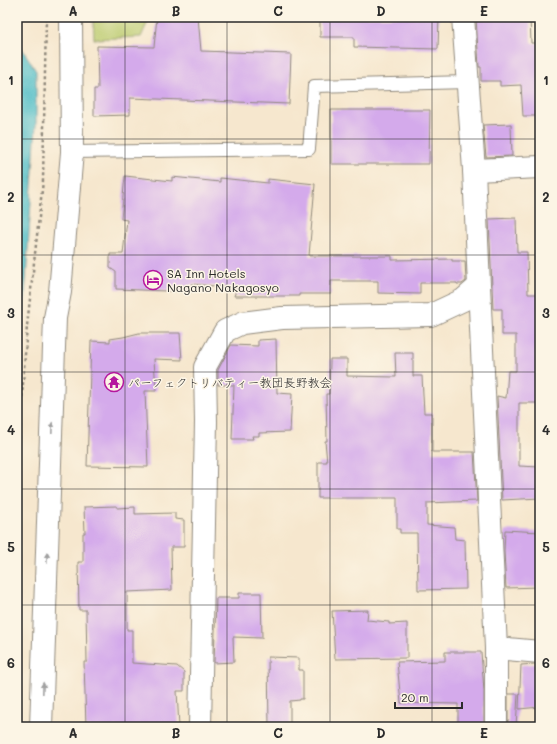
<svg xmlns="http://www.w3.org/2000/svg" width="557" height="744" font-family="Mali,'Klee One',sans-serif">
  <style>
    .green { fill: #bbcb6e; stroke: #737b4c }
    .water { fill: #4fbdc8; stroke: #3d747a }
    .building { fill: #d4aaeb }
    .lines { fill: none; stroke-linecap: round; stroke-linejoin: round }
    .service-casing { stroke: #90897c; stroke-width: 14 }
    .minor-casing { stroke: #90897c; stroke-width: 24 }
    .path { stroke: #90897c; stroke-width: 2.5; stroke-dasharray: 3 3; stroke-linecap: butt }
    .service { stroke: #fff; stroke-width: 12 }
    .minor { stroke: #fff; stroke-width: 22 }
    .oneway { fill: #a0a0a0 }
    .grid { fill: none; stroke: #2b2b2b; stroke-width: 1; stroke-opacity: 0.55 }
    .labels { text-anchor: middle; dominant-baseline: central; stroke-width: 3; stroke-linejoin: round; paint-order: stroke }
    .poi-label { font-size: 12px; fill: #2b2b2b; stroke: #fcf5e5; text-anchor: start }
    .neatline { fill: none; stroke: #2b2b2b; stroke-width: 1.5 }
    .grid-label { font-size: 13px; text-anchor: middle; font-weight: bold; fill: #2b2b2b }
  </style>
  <rect width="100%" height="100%" fill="#fcf5e5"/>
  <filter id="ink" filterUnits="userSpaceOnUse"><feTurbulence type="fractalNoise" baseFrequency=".025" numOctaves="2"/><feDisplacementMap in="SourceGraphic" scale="8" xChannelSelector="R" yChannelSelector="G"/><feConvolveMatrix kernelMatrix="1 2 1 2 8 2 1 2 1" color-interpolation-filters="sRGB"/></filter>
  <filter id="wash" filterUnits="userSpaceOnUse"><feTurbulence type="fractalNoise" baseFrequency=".012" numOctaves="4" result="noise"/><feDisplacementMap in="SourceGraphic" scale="16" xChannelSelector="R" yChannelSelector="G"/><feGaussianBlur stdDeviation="0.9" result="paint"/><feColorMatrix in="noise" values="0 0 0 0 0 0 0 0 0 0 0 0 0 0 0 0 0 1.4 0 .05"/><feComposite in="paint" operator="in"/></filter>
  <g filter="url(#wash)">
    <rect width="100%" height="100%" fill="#f6e7ce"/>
    <polygon class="green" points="93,17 150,17 141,37 94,39"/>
    <polygon class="water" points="17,40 36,71 36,124 24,311 17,366"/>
    <g id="blocks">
      <g class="building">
        <polygon points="157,17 198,17 201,51 291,54 289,104 130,98 130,115 94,116 94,89 98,89 97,46 154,47"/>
        <polygon points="320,17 439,17 438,49 354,47 354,37 320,37"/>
        <polygon points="476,17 530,17 531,43 540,43 540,116 523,116 521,85 500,86 500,81 481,81 481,67 479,67"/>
        <polygon points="331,110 430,110 429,164 331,164"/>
        <polygon points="511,124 512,156 486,157 483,125"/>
        <polygon points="125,176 172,181 172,177 220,182 220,178 268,183 268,179 315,184 309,256 392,256 392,260 452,259 452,261 465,261 466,281 462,284 457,284 457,283 420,283 420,294 378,293 378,281 331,281 331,294 299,294 299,296 234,296 237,288 191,284 191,292 116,289 116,272 110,268 110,254 123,254 127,220 121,219"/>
        <polygon points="516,218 517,252 527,252 528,294 540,294 540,403 519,403 519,466 540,467 540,498 502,500 497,396 506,398 508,371 516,371 516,335 502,335 502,309 493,309 489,219"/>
        <polygon points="139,333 180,333 182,360 154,359 156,391 145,391 148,467 87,466 91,341 110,342 110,339 123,337"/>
        <polygon points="276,339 277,393 292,394 290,432 259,433 259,436 252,436 253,439 232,439 234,385 218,385 218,370 231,345 258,346 258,340"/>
        <polygon points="395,353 413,353 413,376 422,376 424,413 432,413 432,452 474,452 477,501 427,503 427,525 454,527 455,539 465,540 466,589 418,590 417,533 400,533 400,529 397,529 397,498 318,498 318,462 327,462 325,441 327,441 326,394 329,394 330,359 347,359 347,376 396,377"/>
        <polygon points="117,506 117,508 135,507 135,514 175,513 175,519 184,520 184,547 171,547 172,590 127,592 127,630 132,630 132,663 177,666 184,672 184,691 177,691 179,727 86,727 84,662 87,662 86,610 79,610 78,562 83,562 83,533 85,533 84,507"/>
        <polygon points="505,530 540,532 540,587 506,588 504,551"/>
        <polygon points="239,593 261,593 262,638 233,637 234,662 214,663 216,598 239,598"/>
        <polygon points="368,610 367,620 389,622 389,624 407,623 407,658 335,659 332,611"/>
        <polygon points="445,652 481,652 484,691 484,727 458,727 458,704 401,703 397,662 445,661"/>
        <polygon points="268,657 299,658 299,670 303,670 303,699 300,699 300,700 290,701 290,727 269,727"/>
        <polygon points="534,664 540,664 540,707 519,709 521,665"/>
        <polygon points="508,694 518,694 516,727 508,727"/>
      </g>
    </g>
  </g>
  <g filter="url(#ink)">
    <use href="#blocks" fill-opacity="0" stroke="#90897c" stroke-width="1"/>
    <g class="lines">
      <defs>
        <polyline id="service" points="72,152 309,149 314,86 468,82"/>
        <g id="minor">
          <polyline points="463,17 474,170 479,286 496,648 496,727"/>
          <polyline points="474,170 540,167"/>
          <polyline points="496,648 540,652"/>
          <polyline points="41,727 55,318 60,292 72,152 71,17"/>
          <polyline points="200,727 206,422 205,367 225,331 242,323 282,318 431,315 463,300 479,286"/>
        </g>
      </defs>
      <use href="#service" class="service-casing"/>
      <use href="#minor" class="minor-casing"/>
      <polyline class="path" points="17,469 27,326 43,181 46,17"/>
      <use href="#service" class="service"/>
      <use href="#minor" class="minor"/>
    </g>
    <defs><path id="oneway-solid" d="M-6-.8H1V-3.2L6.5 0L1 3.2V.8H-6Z"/></defs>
    <g class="oneway">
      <use href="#oneway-solid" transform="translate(52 428) rotate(-88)"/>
      <use href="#oneway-solid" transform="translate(47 558) rotate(-88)"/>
      <use href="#oneway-solid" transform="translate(43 688) rotate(-88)"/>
    </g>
  </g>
  <path class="grid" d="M 125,17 L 125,727M 227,17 L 227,727M 330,17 L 330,727M 432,17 L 432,727M 17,139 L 540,139M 17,255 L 540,255M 17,372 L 540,372M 17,489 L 540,489M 17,605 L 540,605"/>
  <defs>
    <symbol id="hotel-ring" viewBox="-11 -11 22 22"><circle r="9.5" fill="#fcf5e5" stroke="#b5179e" stroke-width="1.5"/><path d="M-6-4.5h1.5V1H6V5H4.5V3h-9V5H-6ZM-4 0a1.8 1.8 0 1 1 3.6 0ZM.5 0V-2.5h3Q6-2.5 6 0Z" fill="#b5179e"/></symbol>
    <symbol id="temple-ring" viewBox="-11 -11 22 22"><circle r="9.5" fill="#fcf5e5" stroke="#b5179e" stroke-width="1.5"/><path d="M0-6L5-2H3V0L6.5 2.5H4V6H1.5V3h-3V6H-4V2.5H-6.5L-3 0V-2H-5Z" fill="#b5179e"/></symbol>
  </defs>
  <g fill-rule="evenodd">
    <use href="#hotel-ring" x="142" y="269" width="22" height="22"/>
    <use href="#temple-ring" x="103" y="371" width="22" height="22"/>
  </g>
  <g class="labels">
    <g class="poi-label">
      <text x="167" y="273">SA Inn Hotels<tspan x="167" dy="14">Nagano Nakagosyo</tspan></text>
      <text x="128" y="382">パーフェクトリバティー教団長野教会</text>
    </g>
  </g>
  <rect width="557" height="744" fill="none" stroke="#fcf5e5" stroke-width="44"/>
  <path d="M395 702v6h67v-6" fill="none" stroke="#2b2b2b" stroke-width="2"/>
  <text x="401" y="702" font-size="12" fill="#2b2b2b" stroke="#fcf5e5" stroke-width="3" paint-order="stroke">20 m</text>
  <rect x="22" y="22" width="513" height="700" class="neatline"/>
  <g class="grid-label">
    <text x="73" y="16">A</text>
    <text x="176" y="16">B</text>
    <text x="278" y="16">C</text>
    <text x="381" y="16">D</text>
    <text x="484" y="16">E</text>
    <text x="11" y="85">1</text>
    <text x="546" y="85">1</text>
    <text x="11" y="202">2</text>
    <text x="546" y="202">2</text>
    <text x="11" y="318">3</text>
    <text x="546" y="318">3</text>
    <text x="11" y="435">4</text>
    <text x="546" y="435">4</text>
    <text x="11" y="552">5</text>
    <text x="546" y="552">5</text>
    <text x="11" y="668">6</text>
    <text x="546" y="668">6</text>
    <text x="73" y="738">A</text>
    <text x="176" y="738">B</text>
    <text x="278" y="738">C</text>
    <text x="381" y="738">D</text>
    <text x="484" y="738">E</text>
  </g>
</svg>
